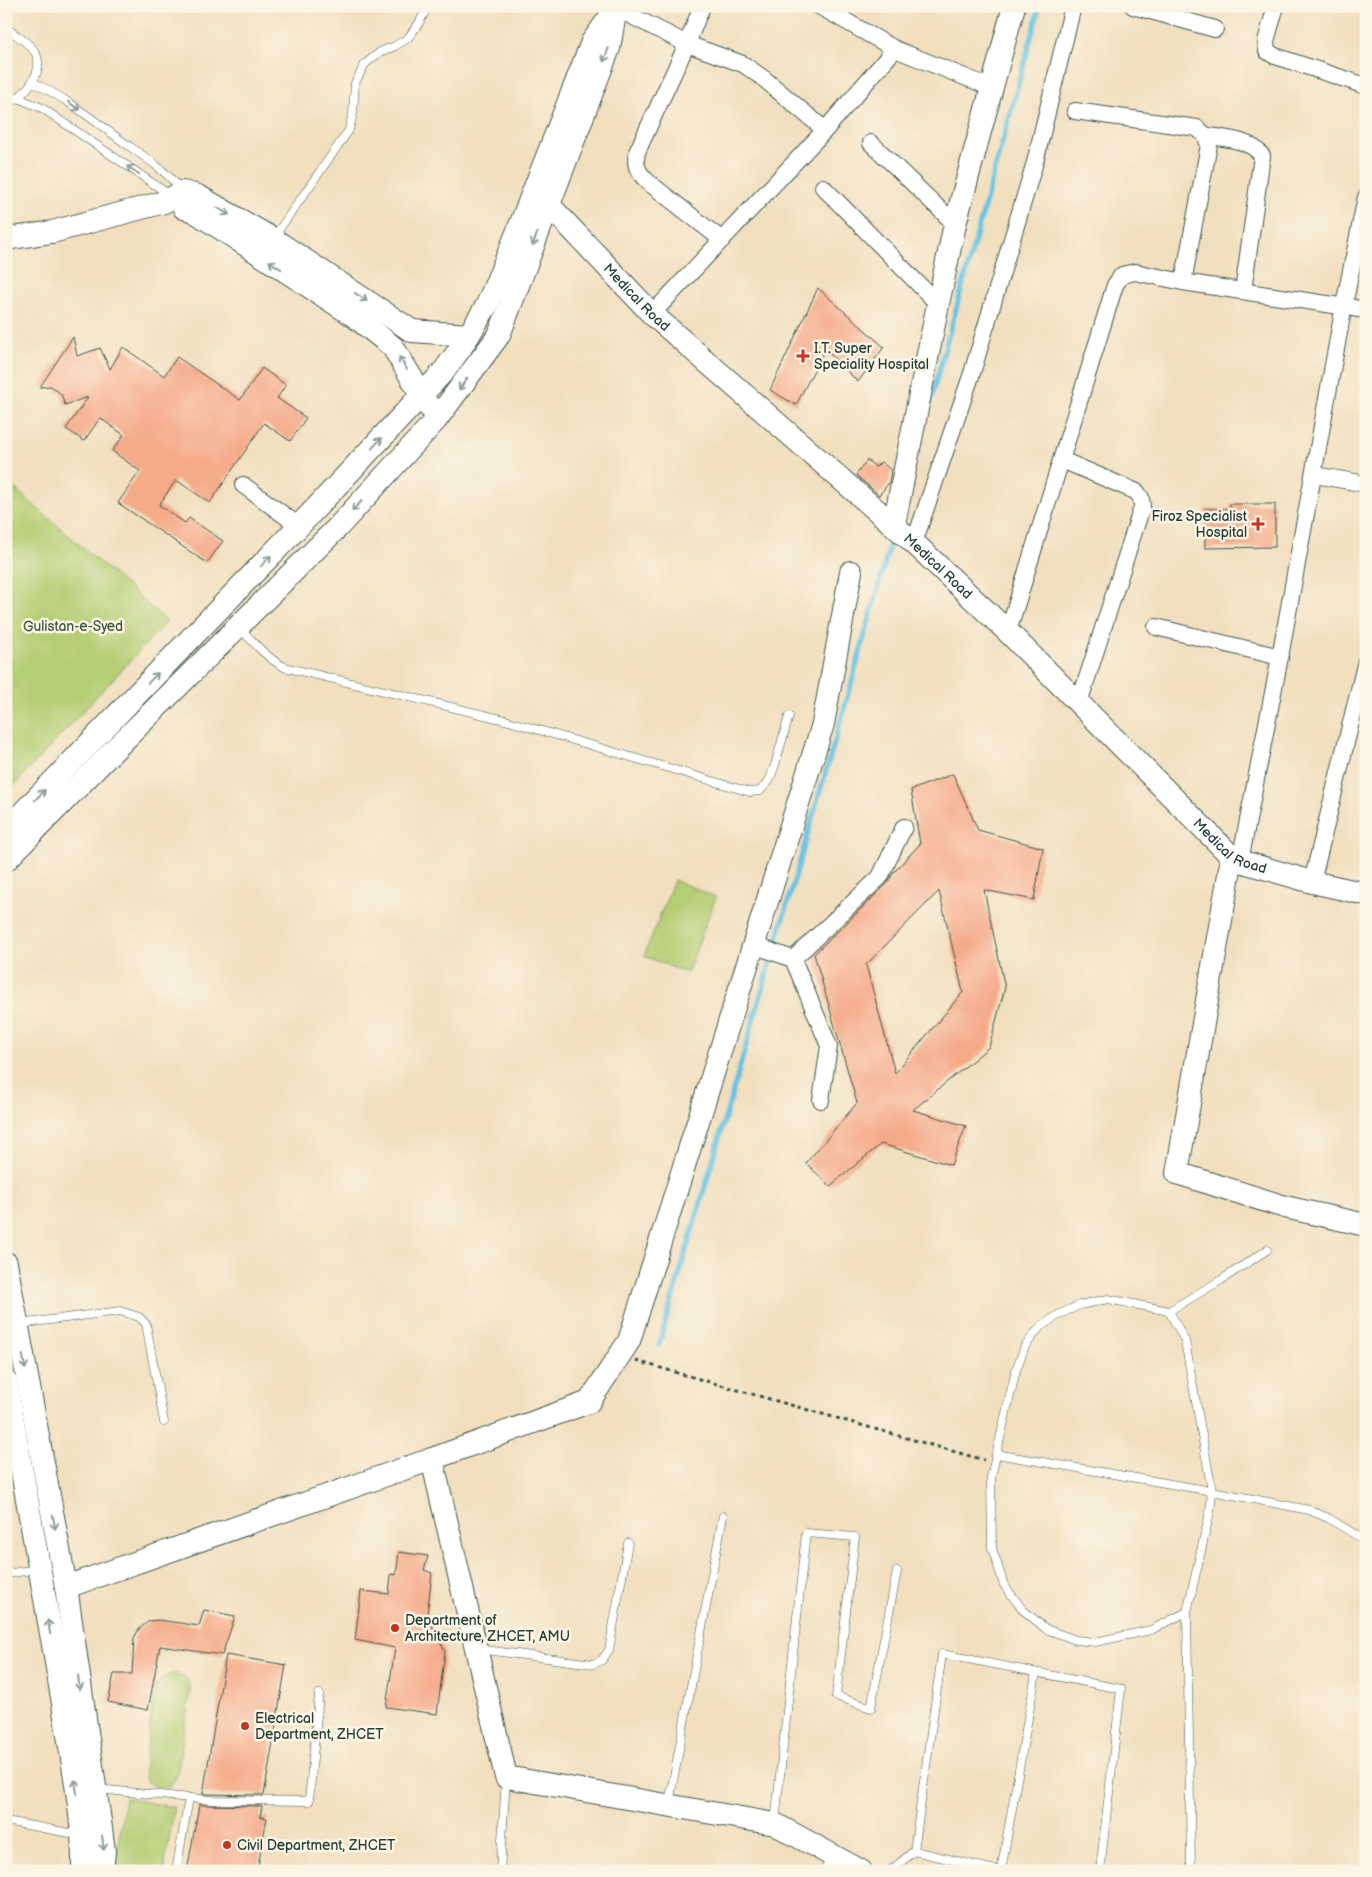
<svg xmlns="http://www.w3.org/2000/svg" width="1372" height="1877" font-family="'Balsamiq Sans',sans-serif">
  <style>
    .green { fill: #b4ce73; stroke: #6a8654 }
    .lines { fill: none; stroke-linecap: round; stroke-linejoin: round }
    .stream { stroke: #64c2e2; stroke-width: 5 }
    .building { fill: #f5ab8a; fill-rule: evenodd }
    .lane-casing { stroke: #3e5549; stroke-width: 9 }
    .street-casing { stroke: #3e5549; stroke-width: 18 }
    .secondary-casing { stroke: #3e5549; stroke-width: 24 }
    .path { stroke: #3e5549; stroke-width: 3; stroke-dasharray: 4 4; stroke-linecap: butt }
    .lane { stroke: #fff; stroke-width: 8 }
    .street { stroke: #fff; stroke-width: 16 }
    .secondary { stroke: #fff; stroke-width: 22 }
    .oneway { stroke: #8f9e9a }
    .poi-dot { fill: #c8321e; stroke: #fcf5e5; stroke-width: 2 }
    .labels { text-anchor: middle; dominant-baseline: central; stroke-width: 5; stroke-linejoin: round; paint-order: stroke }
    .street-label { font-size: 14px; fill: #1f3d34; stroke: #fcf5e5 }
    .poi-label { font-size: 14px; fill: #1f3d34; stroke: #fcf5e5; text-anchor: start }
    .park-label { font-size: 14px; fill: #3d5a41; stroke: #fcf5e5 }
  </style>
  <rect width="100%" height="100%" fill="#fcf5e5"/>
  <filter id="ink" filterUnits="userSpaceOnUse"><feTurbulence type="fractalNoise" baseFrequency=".02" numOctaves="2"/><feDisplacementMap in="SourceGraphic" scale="10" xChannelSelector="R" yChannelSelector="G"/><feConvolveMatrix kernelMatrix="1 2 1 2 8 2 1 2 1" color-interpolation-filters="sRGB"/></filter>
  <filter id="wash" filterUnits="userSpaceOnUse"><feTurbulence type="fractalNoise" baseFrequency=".0096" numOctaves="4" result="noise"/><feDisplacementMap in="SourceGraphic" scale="20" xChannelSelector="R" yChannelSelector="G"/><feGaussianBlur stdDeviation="1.12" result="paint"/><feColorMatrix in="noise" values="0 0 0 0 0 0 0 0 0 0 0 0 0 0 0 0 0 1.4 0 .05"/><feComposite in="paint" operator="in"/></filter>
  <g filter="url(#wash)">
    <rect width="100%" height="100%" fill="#f1dfbe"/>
    <g class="green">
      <polygon points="6,481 167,621 6,794"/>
      <polygon points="674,880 716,897 687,973 644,956"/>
      <path d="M 171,1674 C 184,1675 190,1678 190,1692 L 177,1776 C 169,1792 159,1790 146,1781 L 144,1771 L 155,1687 L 163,1678 Z"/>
      <polygon points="125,1798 174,1807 164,1871 114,1871"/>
    </g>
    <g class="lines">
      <g class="stream">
        <polyline points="928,410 1040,6"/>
        <polyline points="659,1345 849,692 893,534"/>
      </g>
    </g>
    <g id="blocks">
      <g class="building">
        <polygon points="818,288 884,347 858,382 825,349 796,405 770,390"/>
        <polygon points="73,337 77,356 100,348 110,369 123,347 164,376 177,357 240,400 262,368 286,385 277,398 306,418 290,441 264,423 210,503 176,480 159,505 185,523 189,518 223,541 207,563 118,503 140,471 112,451 124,435 100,418 84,441 66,429 88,397 65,405 61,394 51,386 40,387"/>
        <polygon points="867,460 876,467 881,462 891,470 889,483 879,495 856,475"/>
        <polygon points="1230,504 1275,504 1275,547 1205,548 1205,509 1230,509"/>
        <path d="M 953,774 L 978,830 L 1043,848 L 1034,900 L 984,890 L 1005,988 L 989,1047 L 913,1110 L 966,1126 L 951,1165 L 881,1144 L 830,1186 L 806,1163 L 857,1103 L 814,954 L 887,884 L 894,872 L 920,844 L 911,790 ZM 939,891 L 963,992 L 895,1073 L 866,965 Z"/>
        <polygon points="399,1552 428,1556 424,1570 432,1573 427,1615 445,1651 437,1714 386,1707 395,1648 355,1640 361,1591 389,1594 391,1574 396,1575"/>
        <polygon points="204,1610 235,1616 222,1655 160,1646 148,1710 108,1702 114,1674 132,1674 134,1638 139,1629 149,1621 159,1620 199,1626"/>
        <polygon points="226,1655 286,1665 264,1795 203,1794"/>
        <polygon points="199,1805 262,1806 260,1817 267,1818 257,1871 187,1871"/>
      </g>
    </g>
  </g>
  <g filter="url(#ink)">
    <use href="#blocks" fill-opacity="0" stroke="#3e5549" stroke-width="1"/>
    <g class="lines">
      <defs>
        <g id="lane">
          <path d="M 6,28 C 16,35 31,44 36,54 C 45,73 23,98 6,104"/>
          <path d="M 32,82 C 65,97 93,120 122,141 C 143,156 166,170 181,190"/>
          <polyline points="18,98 42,108 170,195"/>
          <polyline points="274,237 349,130 353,113 355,83 365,64 380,52 395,46 408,38 419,23 428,6"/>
          <path d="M 240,628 C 254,643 266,657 284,667 L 505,720 L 750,792 L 760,791 L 769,781 L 775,765 L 789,716"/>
          <polyline points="1169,1311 1185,1341 1212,1491 1210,1512 1187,1612 1191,1871"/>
          <polyline points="19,1324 120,1311 139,1317 146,1324 164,1422"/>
          <polyline points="996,1454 1212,1491 1309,1510 1328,1518 1366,1541"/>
          <polyline points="6,1574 37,1569"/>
          <polyline points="1187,1612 1151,1630 1095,1642 1076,1640 1046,1629 1023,1610 1004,1585 992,1548 991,1477 1016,1370 1025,1346 1041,1326 1060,1314 1080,1305 1108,1299 1169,1311 1221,1280 1267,1250"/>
          <polyline points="478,1649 593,1664 602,1660 609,1650 628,1543"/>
          <polyline points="96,1789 212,1800 309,1801 319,1694"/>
          <polyline points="669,1803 723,1516"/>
          <polyline points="6,1821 80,1835"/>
          <polyline points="775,1822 806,1533 855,1537 836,1696 871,1708 897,1571"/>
          <polyline points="914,1851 1000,1871"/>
          <polyline points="176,1871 189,1798"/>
          <polyline points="500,1871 506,1778"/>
          <polyline points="824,1871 832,1857"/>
          <polyline points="890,1871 914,1851 942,1654 1121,1689 1100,1871"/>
          <polyline points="1001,1871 1036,1673"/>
        </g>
        <g id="street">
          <path d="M 702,6 L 687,44 L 637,152 C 634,166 638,172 648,182 L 722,240"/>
          <polyline points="819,6 895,49 992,88"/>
          <polyline points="1133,6 1215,29"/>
          <polyline points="1276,6 1266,41 1267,51 1275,56 1366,86"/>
          <polyline points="616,8 687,44 743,64 763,78 825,130"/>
          <polyline points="1075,111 1197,128 1205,135 1209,145 1183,282 1366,310"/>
          <path d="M 1205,135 C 1224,139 1251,139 1262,156 L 1243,291"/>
          <polyline points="871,143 955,224"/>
          <polyline points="823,187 938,304"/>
          <polyline points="652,314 825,130 895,49"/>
          <polyline points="1062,460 1137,492 1141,498 1142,507 1079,703"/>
          <polyline points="1315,475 1366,484"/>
          <polyline points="243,485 299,526"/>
          <polyline points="914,543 972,373 1035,162 1073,6"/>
          <polyline points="1156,627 1280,657"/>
          <polyline points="1008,632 1115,285 1122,275 1135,272 1183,282"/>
          <polyline points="1240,861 1280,657 1344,305 1366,197"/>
          <polyline points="1312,882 1366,661"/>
          <polyline points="753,945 793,959 829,1046 821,1100"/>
          <polyline points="793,959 880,877 904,827"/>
        </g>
        <g id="secondary">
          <path id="s1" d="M 533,192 L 549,205 L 652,314 L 914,543 L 1008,632 L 1232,857 L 1240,861 L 1312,882 L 1366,894"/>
          <polyline points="184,208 194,211 354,316 393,347 429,407"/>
          <polyline points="6,239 52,232 164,202 183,192 198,196 273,239 412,331 469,335"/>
          <polyline points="894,524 938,304 955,224 1014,6"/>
          <polyline points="6,830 299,526 444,371 462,346 487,305 517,233 592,42 613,13"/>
          <polyline points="1232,857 1177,1173 1285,1207 1366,1225"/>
          <polyline points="6,860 113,751 337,528 436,420 499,335 609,48 616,8"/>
          <polyline points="6,1263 66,1587 101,1828 104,1852 102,1871"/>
          <path d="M 6,1382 C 25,1491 46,1600 64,1710 C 72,1763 84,1817 83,1871"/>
          <polyline points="432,1459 589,1402 629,1341 823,724 851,572"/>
          <polyline points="66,1587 432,1459 506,1777 775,1824 861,1871"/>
        </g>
      </defs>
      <use href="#lane" class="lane-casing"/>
      <use href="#street" class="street-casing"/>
      <use href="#secondary" class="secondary-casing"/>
      <polyline class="path" points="636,1361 984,1460"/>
      <use href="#lane" class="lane"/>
      <use href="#street" class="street"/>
      <use href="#secondary" class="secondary"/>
    </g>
    <defs><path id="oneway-shaft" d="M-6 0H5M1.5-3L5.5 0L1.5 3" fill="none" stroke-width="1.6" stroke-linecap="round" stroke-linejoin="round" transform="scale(1.25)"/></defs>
    <g class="oneway">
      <use href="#oneway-shaft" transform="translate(606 55) rotate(111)"/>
      <use href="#oneway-shaft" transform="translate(74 106) rotate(36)"/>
      <use href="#oneway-shaft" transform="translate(133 170) rotate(-146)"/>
      <use href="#oneway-shaft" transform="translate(223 211) rotate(30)"/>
      <use href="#oneway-shaft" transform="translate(535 239) rotate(111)"/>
      <use href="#oneway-shaft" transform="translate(275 265) rotate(-147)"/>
      <use href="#oneway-shaft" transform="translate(361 297) rotate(33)"/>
      <use href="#oneway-shaft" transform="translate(403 363) rotate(-122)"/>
      <use href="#oneway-shaft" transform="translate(463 384) rotate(126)"/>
      <use href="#oneway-shaft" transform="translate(377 443) rotate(-47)"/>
      <use href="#oneway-shaft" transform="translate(357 506) rotate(133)"/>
      <use href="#oneway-shaft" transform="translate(266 561) rotate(-46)"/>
      <use href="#oneway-shaft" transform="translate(153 678) rotate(-46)"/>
      <use href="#oneway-shaft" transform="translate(40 795) rotate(-46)"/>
      <use href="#oneway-shaft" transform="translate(24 1362) rotate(80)"/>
      <use href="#oneway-shaft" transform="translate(54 1522) rotate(80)"/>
      <use href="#oneway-shaft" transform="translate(49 1627) rotate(-100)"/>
      <use href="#oneway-shaft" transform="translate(79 1683) rotate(82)"/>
      <use href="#oneway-shaft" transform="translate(76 1787) rotate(-99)"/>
      <use href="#oneway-shaft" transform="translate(103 1843) rotate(83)"/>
    </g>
  </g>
  <g class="poi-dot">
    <path d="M800.5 348.5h5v5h5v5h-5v5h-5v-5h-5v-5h5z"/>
    <path d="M1255.5 516.5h5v5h5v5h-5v5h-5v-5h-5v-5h5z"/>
    <circle cx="395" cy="1628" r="5"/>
    <circle cx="245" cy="1726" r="5"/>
    <circle cx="227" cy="1845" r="5"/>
  </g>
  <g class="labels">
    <g class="street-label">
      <text stroke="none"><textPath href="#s1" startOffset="148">Medical Road</textPath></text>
      <text stroke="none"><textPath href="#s1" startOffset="552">Medical Road</textPath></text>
      <text stroke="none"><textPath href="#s1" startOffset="958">Medical Road</textPath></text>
    </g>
    <g class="poi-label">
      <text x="814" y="348">I.T. Super<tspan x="814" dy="16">Speciality Hospital</tspan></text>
      <text x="1247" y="516" text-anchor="end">Firoz Specialist<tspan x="1247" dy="16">Hospital</tspan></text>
      <text x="405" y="1620">Department of<tspan x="405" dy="16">Architecture, ZHCET, AMU</tspan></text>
      <text x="255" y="1718">Electrical<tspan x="255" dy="16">Department, ZHCET</tspan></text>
      <text x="237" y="1845">Civil Department, ZHCET</text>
    </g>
    <g class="park-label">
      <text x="73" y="626">Gulistan-e-Syed</text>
    </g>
  </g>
  <rect width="1372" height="1877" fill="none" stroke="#fcf5e5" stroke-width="25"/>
</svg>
